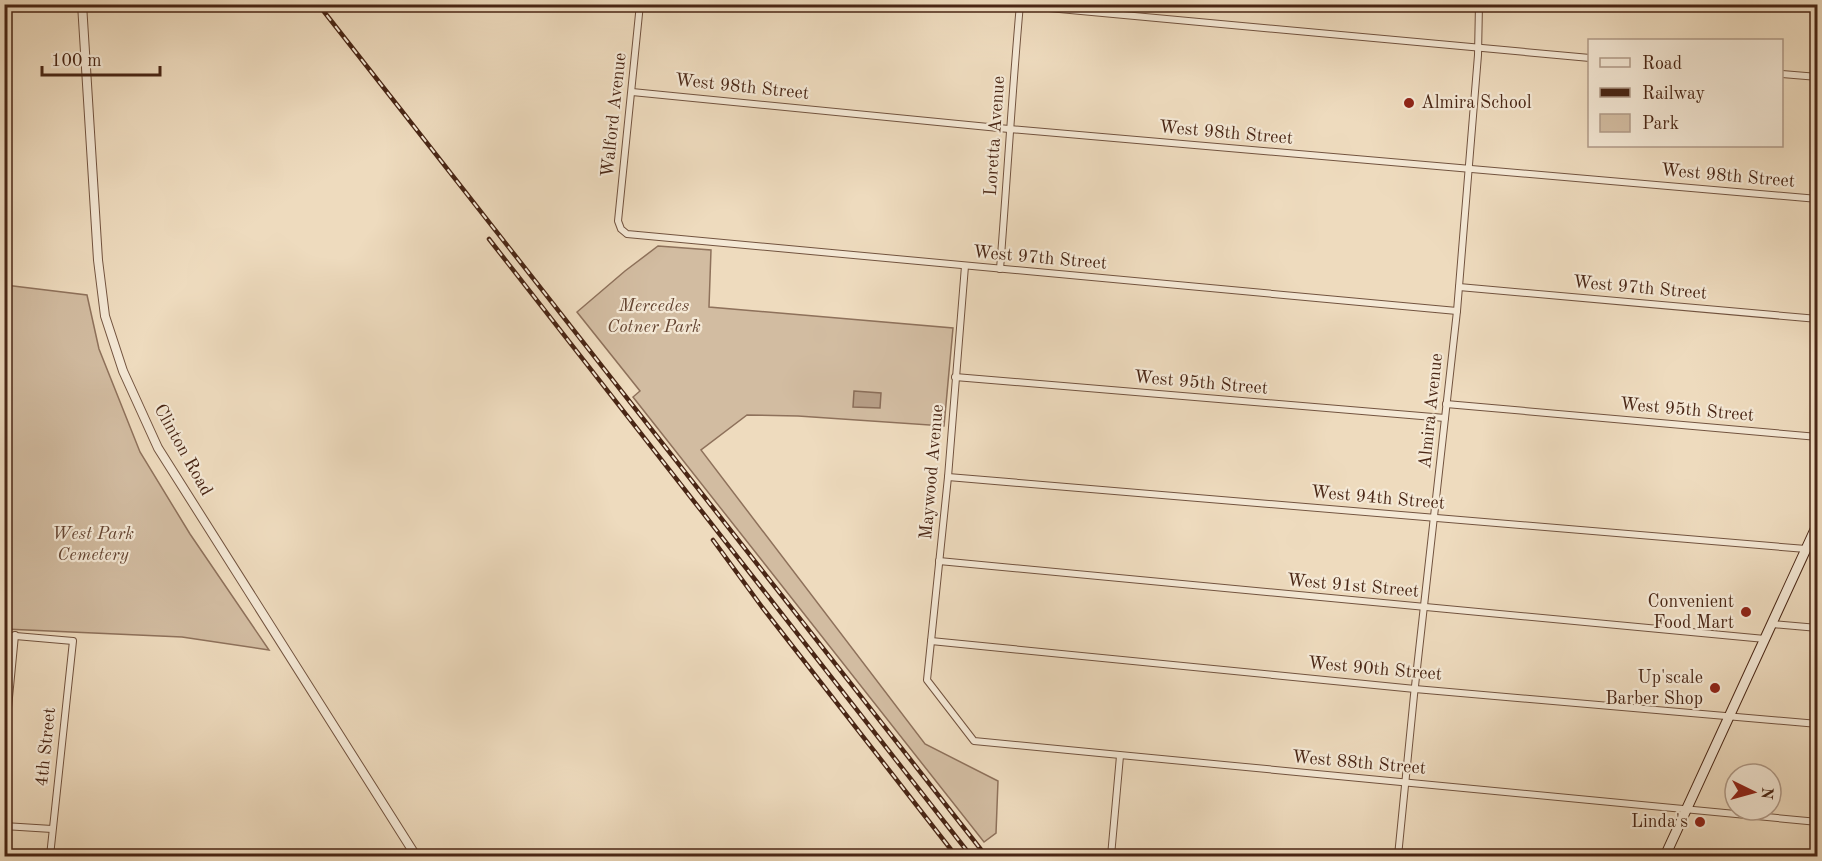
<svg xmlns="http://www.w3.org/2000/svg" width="1822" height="861" font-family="'Old Standard TT',serif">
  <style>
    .green { fill: #d2bca1; stroke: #8e715b; stroke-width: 1.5 }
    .water { fill: #b69d85; stroke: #8a6d58; stroke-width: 1.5 }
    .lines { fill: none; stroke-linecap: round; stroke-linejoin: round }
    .minor-casing { stroke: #72533f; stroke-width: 8 }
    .tertiary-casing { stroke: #72533f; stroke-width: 10 }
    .secondary-casing { stroke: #492615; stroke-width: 11 }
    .minor { stroke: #f4e8d5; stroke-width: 6 }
    .tertiary { stroke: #f4e8d5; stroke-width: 8 }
    .secondary { stroke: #f4e8d5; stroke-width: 9 }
    .rail-casing { stroke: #492615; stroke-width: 4.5 }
    .rail { stroke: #f4e8d5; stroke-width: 2; stroke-dasharray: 7; stroke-linecap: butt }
    .poi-dot { fill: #8f2418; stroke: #f4e8d5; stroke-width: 2 }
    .labels { text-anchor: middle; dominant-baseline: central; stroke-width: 4.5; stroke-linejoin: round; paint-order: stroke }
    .street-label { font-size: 18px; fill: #492615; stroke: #f4e8d5 }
    .poi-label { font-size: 18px; fill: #492615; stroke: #f4e8d5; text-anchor: end }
    .park-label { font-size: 18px; font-style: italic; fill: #644431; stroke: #f4e8d5 }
  </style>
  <rect width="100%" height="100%" fill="#eedbbe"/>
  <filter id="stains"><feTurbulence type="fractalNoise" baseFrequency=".00333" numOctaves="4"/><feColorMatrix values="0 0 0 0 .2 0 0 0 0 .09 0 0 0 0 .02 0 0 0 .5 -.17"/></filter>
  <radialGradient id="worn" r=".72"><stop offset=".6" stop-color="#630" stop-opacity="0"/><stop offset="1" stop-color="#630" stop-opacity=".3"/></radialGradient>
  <g class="green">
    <polygon points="658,246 711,250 709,307 953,328 944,426 798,416 747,415 701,450 925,744 998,781 996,833 984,842 633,397 640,391 577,312 625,271"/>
    <polygon points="5,285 87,295 99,349 140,452 190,534 269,650 182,637 5,629"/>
  </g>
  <polygon class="water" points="854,391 881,393 880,408 853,407"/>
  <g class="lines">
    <defs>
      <g id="minor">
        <polyline points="640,4 618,221 621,229 627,234 1457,311"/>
        <polyline points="1004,4 1590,58"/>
        <polyline points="1782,74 1818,77"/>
        <polyline points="632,92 1009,129 1818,199"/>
        <polyline points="965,266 948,477 927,680 974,741 1818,822"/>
        <path d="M 1000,269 C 1007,181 1012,93 1020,4"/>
        <polyline points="1459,287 1818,319"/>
        <polyline points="955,377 1445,418"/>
        <polyline points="1446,404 1818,437"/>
        <polyline points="948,477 1806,549"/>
        <polyline points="939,561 1765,639"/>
        <polyline points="1772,624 1818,628"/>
        <polyline points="4,635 73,641 50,856"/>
        <polyline points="931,641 1415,689 1818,724"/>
        <polyline points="4,749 15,635"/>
        <polyline points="4,826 52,829"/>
        <polyline points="50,855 62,856"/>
        <polyline points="1111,856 1120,756"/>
        <polyline points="1398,856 1414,695 1457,311 1478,55 1479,4"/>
      </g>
      <polyline id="tertiary" points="82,4 98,260 105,316 123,371 158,448 416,856"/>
      <polyline id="secondary" points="1665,856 1818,523"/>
    </defs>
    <use href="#minor" class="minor-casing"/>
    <use href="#tertiary" class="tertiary-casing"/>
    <use href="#secondary" class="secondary-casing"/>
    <use href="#minor" class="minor"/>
    <use href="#tertiary" class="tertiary"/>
    <use href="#secondary" class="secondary"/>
    <defs>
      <g id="rail">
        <polyline points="318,4 986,856"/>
        <polyline points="489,239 971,856"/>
        <polyline points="713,540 762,607 956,856"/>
      </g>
    </defs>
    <use href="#rail" class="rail-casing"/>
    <use href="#rail" class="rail"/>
  </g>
  <g class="poi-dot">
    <circle cx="1409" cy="103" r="6"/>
    <circle cx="1746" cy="612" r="6"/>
    <circle cx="1715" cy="688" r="6"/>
    <circle cx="1700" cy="822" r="6"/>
  </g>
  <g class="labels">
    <g class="street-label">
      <text transform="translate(742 87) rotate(6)">West 98th Street</text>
      <text transform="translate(614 115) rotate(-84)">Walford Avenue</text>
      <text transform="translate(1226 133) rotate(5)">West 98th Street</text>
      <text transform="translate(995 136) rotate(-86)">Loretta Avenue</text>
      <text transform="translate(1728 176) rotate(5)">West 98th Street</text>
      <text transform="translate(1040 258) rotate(5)">West 97th Street</text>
      <text transform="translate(1640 288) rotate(5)">West 97th Street</text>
      <text transform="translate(1201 383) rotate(5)">West 95th Street</text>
      <text transform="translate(1687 410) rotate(5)">West 95th Street</text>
      <text transform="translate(1431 411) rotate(-84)">Almira Avenue</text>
      <text transform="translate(183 450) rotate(61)">Clinton Road</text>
      <text transform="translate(932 472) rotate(-85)">Maywood Avenue</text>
      <text transform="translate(1378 498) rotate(5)">West 94th Street</text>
      <text transform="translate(1353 586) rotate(5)">West 91st Street</text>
      <text transform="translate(1375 669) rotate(5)">West 90th Street</text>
      <text transform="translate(46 747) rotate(-84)">4th Street</text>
      <text transform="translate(1359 763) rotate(5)">West 88th Street</text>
    </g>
    <g class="poi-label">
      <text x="1421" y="103" text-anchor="start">Almira School</text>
      <text x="1734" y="602">Convenient<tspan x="1734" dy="21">Food Mart</tspan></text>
      <text x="1703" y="678">Up'scale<tspan x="1703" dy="21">Barber Shop</tspan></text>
      <text x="1688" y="822">Linda's</text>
    </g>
    <g class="park-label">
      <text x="654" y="306">Mercedes<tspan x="654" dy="21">Cotner Park</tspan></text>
      <text x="93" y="534">West Park<tspan x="93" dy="21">Cemetery</tspan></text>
    </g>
  </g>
  <rect width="1822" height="861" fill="none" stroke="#eedbbe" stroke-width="24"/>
  <rect x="6" y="6" width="1810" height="849" fill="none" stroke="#492615" stroke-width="3"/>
  <rect x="12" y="12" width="1798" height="837" fill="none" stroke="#492615" stroke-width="1.5"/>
  <rect x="1588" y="39" width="195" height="108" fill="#f4e8d5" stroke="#b09a88" stroke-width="1.5"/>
  <rect x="1600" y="58" width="30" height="9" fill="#f4e8d5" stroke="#b09a88" stroke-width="1.5"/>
  <text x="1642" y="69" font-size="18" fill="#492615">Road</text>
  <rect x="1600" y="88" width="30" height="9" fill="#492615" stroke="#b09a88" stroke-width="1.5"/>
  <text x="1642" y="99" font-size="18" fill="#492615">Railway</text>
  <rect x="1600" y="114" width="30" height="18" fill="#d2bca1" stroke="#b09a88" stroke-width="1.5"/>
  <text x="1642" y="129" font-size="18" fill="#492615">Park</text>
  <g transform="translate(1753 792) rotate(95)"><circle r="28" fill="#f4e8d5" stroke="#b09a88" stroke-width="1.5"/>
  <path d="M0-4.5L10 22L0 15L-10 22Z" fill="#8f2418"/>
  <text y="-9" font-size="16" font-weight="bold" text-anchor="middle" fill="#492615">N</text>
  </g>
  <path d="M42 66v9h118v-9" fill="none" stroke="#492615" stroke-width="3"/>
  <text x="51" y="66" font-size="18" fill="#492615" stroke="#f4e8d5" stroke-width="4.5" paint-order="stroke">100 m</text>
  <rect width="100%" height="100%" filter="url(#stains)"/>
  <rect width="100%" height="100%" fill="url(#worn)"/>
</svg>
